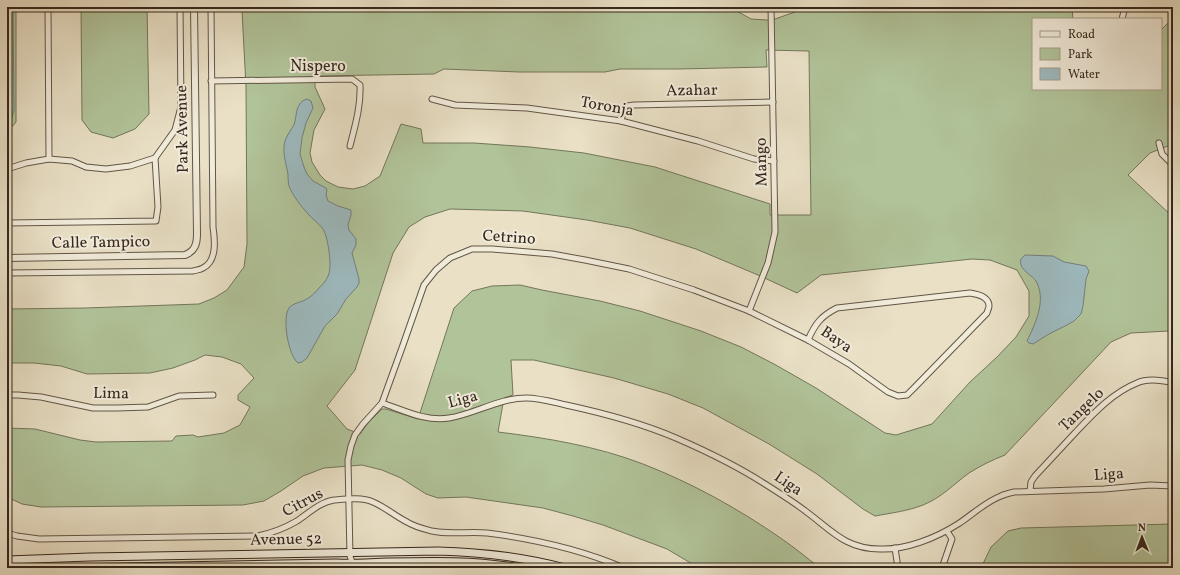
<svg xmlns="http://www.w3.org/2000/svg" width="1180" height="575" font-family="Vollkorn,serif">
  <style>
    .green { fill: #b1c399; stroke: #73765b; fill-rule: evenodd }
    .water { fill: #9dbabf; stroke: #73807e }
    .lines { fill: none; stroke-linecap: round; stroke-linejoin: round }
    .minor-casing { stroke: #625647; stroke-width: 7 }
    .tertiary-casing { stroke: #625647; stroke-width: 8 }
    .secondary-casing { stroke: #35281d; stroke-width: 9 }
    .minor { stroke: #f1ebda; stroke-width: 5 }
    .tertiary { stroke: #f1ebda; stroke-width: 6 }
    .secondary { stroke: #f1ebda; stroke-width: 7 }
    .labels { text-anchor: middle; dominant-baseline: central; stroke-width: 4; stroke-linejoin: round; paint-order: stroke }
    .street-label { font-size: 16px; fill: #35281d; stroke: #f1ebda }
  </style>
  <rect width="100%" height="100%" fill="#e9e0c6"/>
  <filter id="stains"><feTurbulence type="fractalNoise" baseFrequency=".005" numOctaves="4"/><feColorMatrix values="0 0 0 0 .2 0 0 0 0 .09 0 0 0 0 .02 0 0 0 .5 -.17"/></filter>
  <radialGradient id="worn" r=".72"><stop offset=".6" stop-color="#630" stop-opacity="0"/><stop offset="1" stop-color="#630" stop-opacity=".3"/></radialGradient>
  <g class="green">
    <polygon points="7,7 16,7 16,122 7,133"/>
    <polygon points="81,7 147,7 149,114 135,129 113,138 91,132 82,120"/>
    <path d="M 315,7 L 723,7 L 735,10 L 751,19 L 767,20 L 775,19 L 809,7 L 1072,7 L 1073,19 L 1033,19 L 1033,89 L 1161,89 L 1161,30 L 1173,18 L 1173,144 L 1150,153 L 1128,175 L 1173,217 L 1173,333 L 1169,331 L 1131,333 L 1111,342 L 1005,455 C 992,460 980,466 969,473 C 954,484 941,498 923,505 C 908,511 891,513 875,516 L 863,509 L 817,474 L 769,444 L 703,408 L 668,394 L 614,378 L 534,360 L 511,360 L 513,395 L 504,398 L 498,432 C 547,438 596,446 643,464 C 692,483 739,509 782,539 C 795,548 807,558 820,568 L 699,568 L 667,549 L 603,525 L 573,516 L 543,508 L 466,497 L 438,498 L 426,494 L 401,478 L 382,470 L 362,465 L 324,468 L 303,476 L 281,491 L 264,501 L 243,505 L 41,507 L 22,504 L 7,497 L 7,428 L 35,429 L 80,440 L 96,442 L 172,441 L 176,436 L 193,435 L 198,437 L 224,433 L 240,425 L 250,407 L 238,400 L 238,395 L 254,378 L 241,364 L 222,357 L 205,355 L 195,360 L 173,368 L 150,373 L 87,374 L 61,366 L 34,363 L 7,363 L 7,309 L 85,308 L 199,304 L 214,298 L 227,290 L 244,267 L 247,244 L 246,86 L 242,11 L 301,10 ZM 766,50 L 809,51 L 811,215 L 770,215 L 770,204 L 655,167 L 584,153 L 530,147 L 474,143 L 423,143 L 421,129 L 401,124 L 380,176 L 365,186 L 353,189 L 338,187 L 326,181 L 320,175 L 312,162 L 310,153 L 314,130 L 325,109 L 315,87 L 315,76 L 434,74 L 444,69 L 519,72 L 605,72 L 620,69 L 679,69 L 767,67 ZM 450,209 L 523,211 L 587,220 L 630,228 L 696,249 L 758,275 L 797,293 L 821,275 L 972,259 L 990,260 L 1017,270 L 1029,291 L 1029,316 L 1016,337 L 997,357 L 970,382 L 932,424 L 896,435 L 885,433 L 816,388 L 774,364 L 741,347 L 701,331 L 640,311 L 600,301 L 542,290 L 520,285 L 492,286 L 472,291 L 454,308 L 418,419 L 386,409 L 382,409 L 368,423 L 360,434 L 347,429 L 327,406 L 355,370 L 393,253 L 409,227 L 425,217 Z"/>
    <polygon points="1173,524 1173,568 981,568 991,547 1008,531 1021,528"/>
  </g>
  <g class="water">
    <polygon points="7,7 13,7 14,110 12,117 9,120 7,120"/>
    <path d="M 307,99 L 311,101 L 313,108 L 306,123 L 302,138 L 300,154 L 304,167 L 307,174 L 313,181 L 326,188 L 327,190 L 326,195 L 328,201 L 338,206 L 351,210 L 351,215 L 348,225 L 349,230 L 356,239 L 356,245 L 352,253 L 359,279 L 359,283 L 357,287 L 346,299 L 337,314 L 325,326 L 307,358 L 302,362 L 298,363 C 288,355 282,318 289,308 C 293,303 299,303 305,300 C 311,297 315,293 319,288 C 322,285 326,281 328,276 C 332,269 329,249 327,240 C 324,225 317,224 308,214 C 301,206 293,196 289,186 C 288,182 288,178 288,174 C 286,163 282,152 285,141 C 287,135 291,130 294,125 C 297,116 295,102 307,99 Z"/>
    <path d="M 1025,255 L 1053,256 L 1064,262 L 1086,266 L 1089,271 L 1086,279 L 1083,306 L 1081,314 L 1074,321 L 1067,325 L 1049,334 L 1033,344 L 1029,343 L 1027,341 C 1035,324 1046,302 1037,283 C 1033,274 1018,271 1021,259 Z"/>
  </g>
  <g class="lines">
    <defs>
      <g id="minor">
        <polyline points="48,7 49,159"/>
        <polyline points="1122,19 1125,7"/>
        <path d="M 211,81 L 352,79 L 360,85 C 361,106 355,126 350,146"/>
        <polyline points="432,99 455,105 527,108 621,121 698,141 754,159 774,161"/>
        <polyline points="621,121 623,112 627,106 634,105 773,102"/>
        <polyline points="1159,143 1162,154 1173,165"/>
        <polyline points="7,169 26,163 49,159 72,161 86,167 106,169 130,166 155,158 175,130 181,107 180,7"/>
        <polyline points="7,223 156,221 158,207 155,158"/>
        <path d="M 7,273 L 193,271 C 196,270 200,270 203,268 C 217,261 215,241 213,227 L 211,7"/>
        <path d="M 970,293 C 977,294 989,297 989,306 C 989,309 987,311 987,313 L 915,387 L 907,395 L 898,396 L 888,392 L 849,364 L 808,340 C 815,324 821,316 837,308 Z"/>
        <polyline points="749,311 768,263 775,232 771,7"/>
        <polyline points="7,395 18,395 41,397 93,408 117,408 148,407 179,396 213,395"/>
        <path d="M 382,403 C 403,410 426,422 449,418 C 475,414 499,398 526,398 C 539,398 553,402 566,405 C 603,413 641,423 676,438 C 706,451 737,466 765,484 C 779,493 794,502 808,513 C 832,531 846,549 880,549 C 906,550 936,538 958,524 C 972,515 985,502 1001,496 C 1005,494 1010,493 1014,492 L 1104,489 L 1150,485 L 1173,486"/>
        <path d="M 1030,491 L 1031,482 L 1035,476 C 1048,462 1062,447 1075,433 C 1093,414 1112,393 1137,383 C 1148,378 1161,380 1173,383"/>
        <path d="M 7,533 L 17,536 L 39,539 L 258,536 C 272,533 285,528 297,521 C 309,513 320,502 334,500 C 346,499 362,497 373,502 C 385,507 395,516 407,522 C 415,527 424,529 432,531 C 450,535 469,531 487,533 C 534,539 580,549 624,568"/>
        <polyline points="895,548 898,568"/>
        <polyline points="354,568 350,556 348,460 351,446 355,435 363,424 382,403 403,345 424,285 436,270 450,258 472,249 492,249 552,254 585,260 629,269 694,290 749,311 808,340"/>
        <polyline points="942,568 952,539 947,531"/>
      </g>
      <path id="tertiary" d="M 7,258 L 185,255 C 195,251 197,244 197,234 L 194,7"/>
      <g id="secondary">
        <path d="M 7,560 L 90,557 L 438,551 C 481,552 523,557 565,568"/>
        <path d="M 69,568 L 336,563 C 353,564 370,563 388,562 C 432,561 476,560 520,568"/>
      </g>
    </defs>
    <use href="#minor" class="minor-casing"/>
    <use href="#tertiary" class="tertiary-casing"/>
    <use href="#secondary" class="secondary-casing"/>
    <use href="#minor" class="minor"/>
    <use href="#tertiary" class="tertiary"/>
    <use href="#secondary" class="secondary"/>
  </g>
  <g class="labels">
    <g class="street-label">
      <text x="318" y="67">Nispero</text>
      <text transform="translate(692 91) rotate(-1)">Azahar</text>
      <text transform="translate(607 107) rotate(10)">Toronja</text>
      <text transform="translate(183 129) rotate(-91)">Park Avenue</text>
      <text transform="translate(762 162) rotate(-91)">Mango</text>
      <text transform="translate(509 238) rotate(4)">Cetrino</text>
      <text transform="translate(101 243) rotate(-1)">Calle Tampico</text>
      <text transform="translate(836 340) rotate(34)">Baya</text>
      <text transform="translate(111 394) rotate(1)">Lima</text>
      <text transform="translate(463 400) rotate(-15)">Liga</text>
      <text transform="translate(1082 410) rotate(-44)">Tangelo</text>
      <text transform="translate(1109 475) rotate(-4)">Liga</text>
      <text transform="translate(788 484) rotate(34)">Liga</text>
      <text transform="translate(303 503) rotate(-28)">Citrus</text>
      <text transform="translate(286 540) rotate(-1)">Avenue 52</text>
    </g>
  </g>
  <rect width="1180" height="575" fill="none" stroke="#e9e0c6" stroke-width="24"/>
  <rect x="8" y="8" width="1164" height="559" fill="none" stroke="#35281d" stroke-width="2"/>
  <rect x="12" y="12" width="1156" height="551" fill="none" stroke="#35281d"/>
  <rect x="1032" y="18" width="130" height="72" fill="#f1ebda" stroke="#a69d8e"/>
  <rect x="1040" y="31" width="20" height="6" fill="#f1ebda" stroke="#a69d8e"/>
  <text x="1068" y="38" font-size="12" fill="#35281d">Road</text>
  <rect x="1040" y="48" width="20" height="12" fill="#b1c399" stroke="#a69d8e"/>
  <text x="1068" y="58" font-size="12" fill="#35281d">Park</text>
  <rect x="1040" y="68" width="20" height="12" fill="#9dbabf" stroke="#a69d8e"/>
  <text x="1068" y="78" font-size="12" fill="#35281d">Water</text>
  <g transform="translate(1142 537) rotate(359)" stroke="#f1ebda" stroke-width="3" paint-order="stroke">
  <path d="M0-3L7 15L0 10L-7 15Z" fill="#35281d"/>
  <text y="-6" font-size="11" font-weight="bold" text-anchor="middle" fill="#35281d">N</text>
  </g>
  <rect width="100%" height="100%" filter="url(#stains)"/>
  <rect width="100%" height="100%" fill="url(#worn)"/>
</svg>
